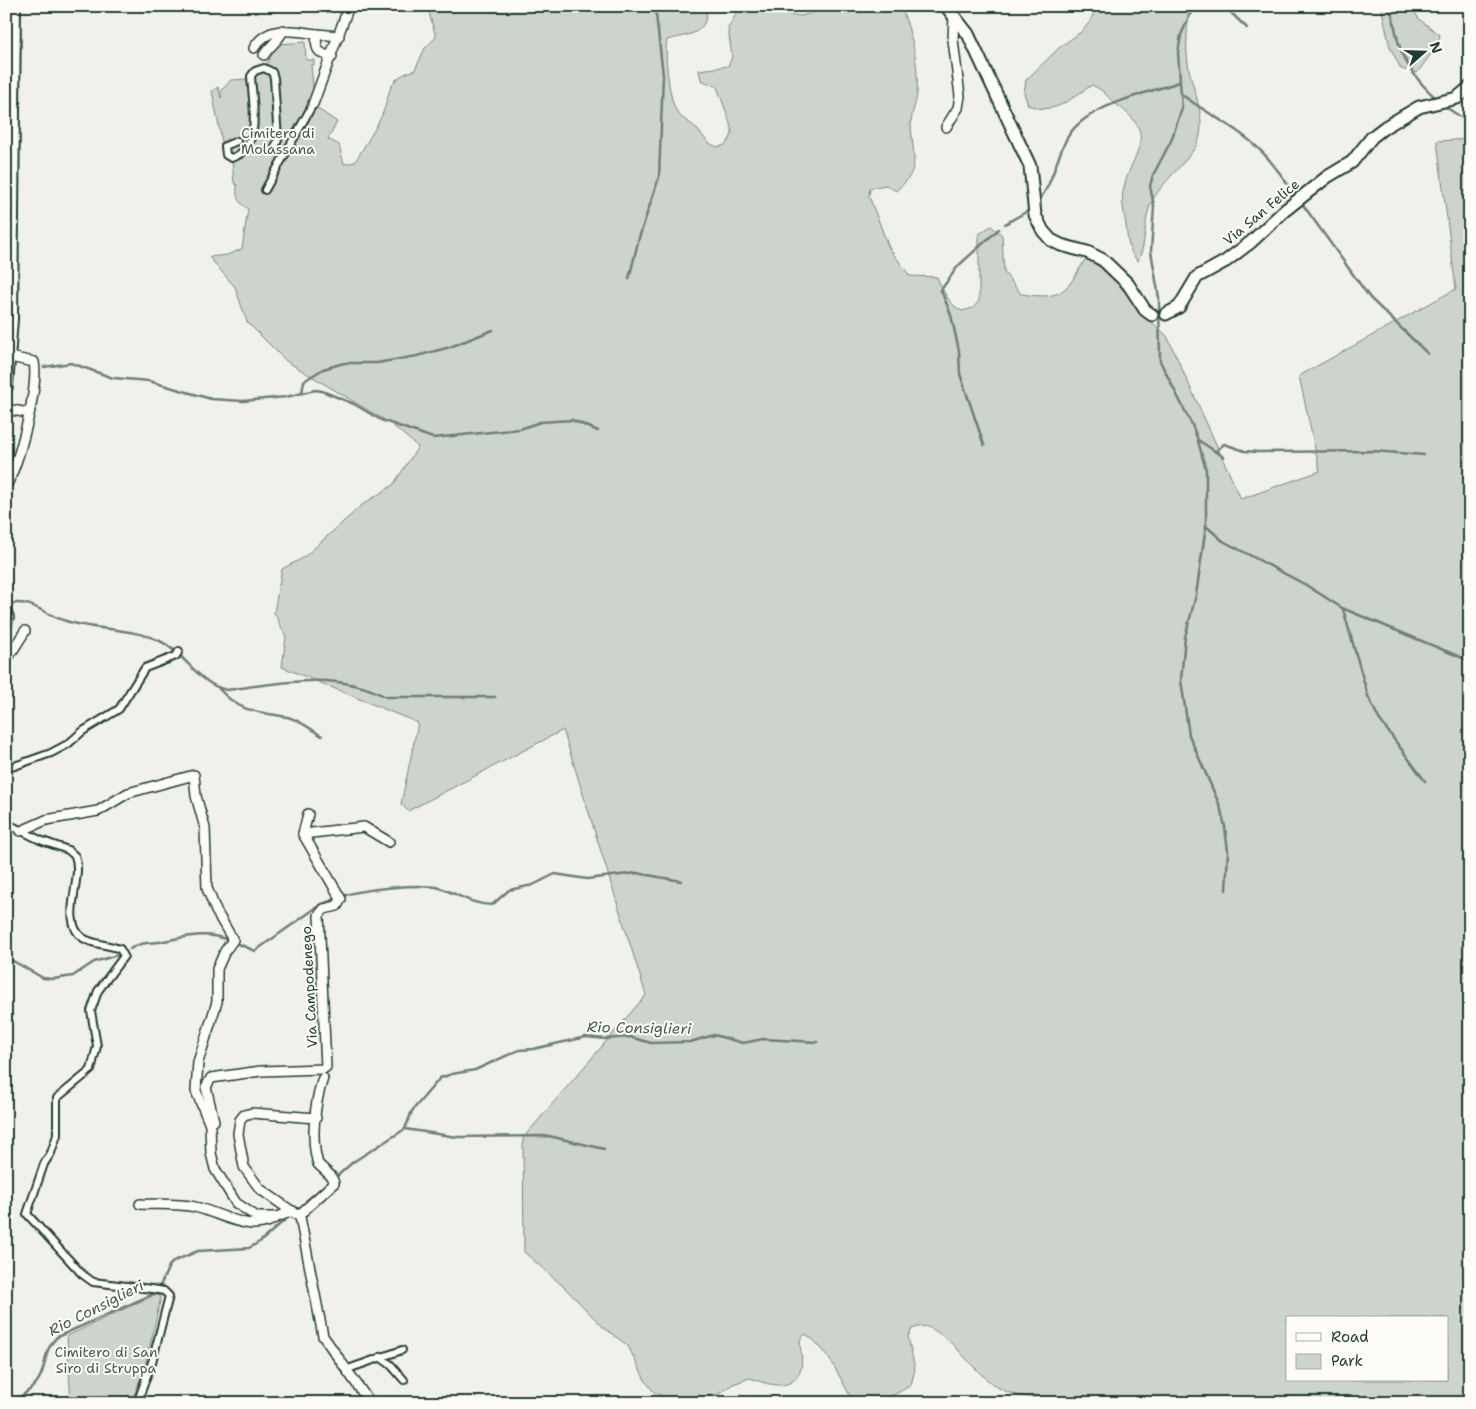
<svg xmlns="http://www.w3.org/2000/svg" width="1476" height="1409" font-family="'Shantell Sans',sans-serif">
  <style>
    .green { fill: #cdd3cd; stroke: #768880; fill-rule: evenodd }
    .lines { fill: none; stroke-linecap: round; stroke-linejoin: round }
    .stream { stroke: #6c8077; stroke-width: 2.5 }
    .pedestrian-casing { stroke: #1f3d34; stroke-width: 10 }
    .minor-casing { stroke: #1f3d34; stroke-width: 12 }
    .tertiary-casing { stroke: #1f3d34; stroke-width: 15 }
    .secondary-casing { stroke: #1f3d34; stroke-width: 16 }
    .pedestrian { stroke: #fdfcf7; stroke-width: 6 }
    .minor { stroke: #fdfcf7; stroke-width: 9 }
    .tertiary { stroke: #fdfcf7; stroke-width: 11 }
    .secondary { stroke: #fdfcf7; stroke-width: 12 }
    .labels { text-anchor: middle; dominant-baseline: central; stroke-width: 4; stroke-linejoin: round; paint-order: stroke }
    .park-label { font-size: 14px; fill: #425b53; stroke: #fdfcf7 }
    .street-label { font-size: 14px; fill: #1f3d34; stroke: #fdfcf7 }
    .water-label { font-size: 15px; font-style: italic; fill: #455e56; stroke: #fdfcf7 }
  </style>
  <rect width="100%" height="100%" fill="#f0f1eb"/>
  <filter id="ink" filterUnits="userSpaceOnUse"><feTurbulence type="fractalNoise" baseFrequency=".02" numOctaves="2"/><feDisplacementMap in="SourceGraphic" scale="10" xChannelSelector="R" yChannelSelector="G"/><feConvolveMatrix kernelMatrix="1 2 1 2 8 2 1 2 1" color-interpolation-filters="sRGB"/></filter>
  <g filter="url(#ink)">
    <g class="green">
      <path d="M 427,6 L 707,6 C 708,35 690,34 667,40 C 664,53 669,98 676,110 C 680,119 689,121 696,128 C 704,136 712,153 726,144 C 728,142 731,137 732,134 C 733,128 720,96 717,87 L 701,80 L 699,70 L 728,66 L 732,57 L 728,28 L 738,10 L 742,6 L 774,6 L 791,15 L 801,16 L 828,8 L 901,7 C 912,35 919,63 917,94 C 916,104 911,114 911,124 C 912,156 923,168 896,191 L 886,185 L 870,188 L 869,196 L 889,248 L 910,276 L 937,277 C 943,290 948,304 962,311 L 973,308 L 979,301 L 979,234 L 991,226 L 1002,235 L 1004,272 L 1021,294 C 1063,300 1065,293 1086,258 L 1110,274 L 1141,312 L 1167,336 L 1241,499 L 1320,471 L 1299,376 L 1456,289 L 1437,141 L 1470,139 L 1470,1403 L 1070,1403 L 1067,1400 C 1049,1398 1028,1399 1010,1393 C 977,1382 961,1343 930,1328 C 924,1325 918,1327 912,1329 L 908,1337 L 915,1369 L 911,1385 C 895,1395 870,1409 852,1399 C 839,1377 827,1347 805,1334 L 800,1340 C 800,1348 803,1361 801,1368 C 793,1394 767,1384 750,1378 L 733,1384 L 719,1394 L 683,1401 L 665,1398 L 654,1392 L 646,1382 L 628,1346 L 604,1328 L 564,1287 L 524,1252 L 523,1138 L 646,995 L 563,730 L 408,811 L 401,804 L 418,723 L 282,667 L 286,637 L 274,612 L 282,569 L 303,558 L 362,505 L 393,485 L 418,447 L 391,424 L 286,361 L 247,322 L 235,287 L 209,257 L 227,255 L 242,249 L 248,209 C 238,202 236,198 237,185 L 234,183 L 232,160 L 227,159 L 221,148 L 228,139 L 222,142 L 212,91 L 218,87 L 221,98 L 221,91 L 231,80 L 248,79 L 249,72 L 254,67 L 266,65 L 278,44 L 305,42 L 306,60 L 314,60 L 314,65 L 311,65 L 315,107 L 337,122 L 328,139 L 339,145 L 344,164 L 355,162 C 363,148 372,135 379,121 C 393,96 382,80 415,70 L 425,48 L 436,37 ZM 1287,1318 L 1447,1318 L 1447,1380 L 1287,1380 Z"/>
      <path d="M 1097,6 L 1189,6 C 1188,25 1185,45 1188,63 C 1191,86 1205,112 1200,135 C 1196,158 1159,181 1150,206 C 1143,224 1147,243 1138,261 C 1128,251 1128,241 1126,226 C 1125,215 1121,203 1123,192 C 1130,152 1162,137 1116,104 C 1105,96 1107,92 1092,85 C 1069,99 1056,116 1028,105 L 1024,93 L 1026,80 L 1060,47 L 1081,32 L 1089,23 Z"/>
      <polygon points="1381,6 1411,6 1419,19 1440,35 1437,46 1417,73 1401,69 1390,47"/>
      <polygon points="156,1294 161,1297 145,1367 131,1403 71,1403 67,1336"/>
    </g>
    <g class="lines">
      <g class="stream">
        <polyline points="1194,6 1181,35 1178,53 1182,108 1171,141 1153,175 1150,186 1154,206 1151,251 1159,298 1160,361 1192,425 1198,440 1224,457"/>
        <polyline points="1224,6 1247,28"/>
        <path d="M 1389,6 C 1394,18 1395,29 1398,41 C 1404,64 1420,84 1437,99"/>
        <path d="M 1181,94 C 1207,114 1237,127 1260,150 C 1274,163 1285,181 1296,196"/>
        <polyline points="1443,105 1462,118 1470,119"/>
        <path d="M 1038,201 C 1053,184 1056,158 1067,138 C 1085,105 1146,94 1179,82"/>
        <polyline points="1301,202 1370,298 1428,354"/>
        <polyline points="1005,224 1031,209"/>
        <polyline points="629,279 639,238 659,177 663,75 655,6"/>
        <polyline points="44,367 71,363 113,378 149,381 211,399 243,401 286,397 315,390 322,391 354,404 381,420 433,438 520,429 540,422 572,420 598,431"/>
        <polyline points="302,393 304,381 323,369 344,363 377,363 417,356 450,347 493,330"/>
        <polyline points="1198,441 1206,470 1206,526 1196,595 1185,637 1181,680 1189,735 1220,806 1225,827 1228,851 1226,890"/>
        <polyline points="984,445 960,374 959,351 951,315 941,290 958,266 999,229"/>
        <polyline points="1215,452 1224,444 1245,451 1258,452 1373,451 1424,455"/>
        <polyline points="1206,526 1223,541 1306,585 1342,608 1470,661"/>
        <path d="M 6,604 C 33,599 41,613 63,620 C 94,631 130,627 160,641 C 185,653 199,685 227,690 C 279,683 338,670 386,697 L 495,697"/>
        <polyline points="1343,609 1368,696 1379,719 1425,781"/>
        <path d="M 219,689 C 242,714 257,711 287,717 C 298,719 312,730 322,736"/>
        <path d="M 343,896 C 362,889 421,883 440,888 C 458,894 473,905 492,905 L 509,890 L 533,885 L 555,874 L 587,879 L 637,873 L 681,881"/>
        <polyline points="234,942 255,951 320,905 338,898"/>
        <path d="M 130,949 C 141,942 147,943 159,942 C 182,938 205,930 228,940"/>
        <polyline points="6,957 43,978 53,979 73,976 94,962 121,954"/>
        <polyline points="405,1129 457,1137 549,1136 604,1149"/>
        <polyline points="335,1178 353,1162 405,1129 412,1111 440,1078 452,1074 475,1070 519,1050 533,1049 586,1037 605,1039 630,1037 651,1043 690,1042 714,1035 743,1043 763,1039 817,1042"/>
        <polyline points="306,1201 328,1183"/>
        <path d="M 11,1403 C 21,1396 35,1388 40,1377 C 48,1360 43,1351 57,1337 L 151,1295 L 161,1284 L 169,1266 L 174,1261 L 198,1251 L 249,1248 L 261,1241 L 287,1218"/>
      </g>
      <defs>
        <g id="pedestrian">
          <path d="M 237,141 L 225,146 L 226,155 L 231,158 C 264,149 252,100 251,76 L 255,71 L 264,68 L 272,72 L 274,78 L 278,140 L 275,147 L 285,154"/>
          <polyline points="265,190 313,104"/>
          <polyline points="6,769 51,753 68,744 83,731 119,709 145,668 176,656 179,651"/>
          <path d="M 6,823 L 40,840 L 68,850 L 75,856 C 84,877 59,921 83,938 C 94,945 107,944 120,949 L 124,956 L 98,991 L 91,1011 L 97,1046 L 91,1070 L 57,1098 L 57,1135 L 51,1153 L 44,1164 L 27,1214 L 82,1274 L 93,1282 L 152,1289 L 164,1291 L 169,1296 L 152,1362 L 137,1403"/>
          <polyline points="380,1357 391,1365 404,1380"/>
          <polyline points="348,1369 402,1350"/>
        </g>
        <g id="minor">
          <path d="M 254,48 C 268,24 293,31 317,34"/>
          <path d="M 264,55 C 269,46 280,40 283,30"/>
          <path d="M 332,57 C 317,53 315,49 317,34 L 339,36"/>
          <polyline points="313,104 349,6"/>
          <polyline points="946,127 958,108 960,96 953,40 954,15"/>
          <polyline points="6,409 29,413"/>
          <path d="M 6,486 C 19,463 39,387 34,362 L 10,357"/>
          <polyline points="6,611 9,617 6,629"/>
          <polyline points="6,661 25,631"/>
          <polyline points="21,831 46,820 98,811 128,793 194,775 196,796 205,828 207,888 216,911 233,940 225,951 217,969 217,1002 198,1062 196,1091 210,1125 211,1153 215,1169 236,1203 257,1217 277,1217 293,1211"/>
          <polyline points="303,834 364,827 389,842"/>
          <polyline points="316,1118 252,1113 244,1115 240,1120 238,1134 244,1167 260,1189 300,1217 323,1336 370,1403"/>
          <polyline points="214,1121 206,1087 211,1078 261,1071 323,1069 326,1067 319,915 324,909 337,906 341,899 303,834 308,814"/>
          <path d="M 140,1204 C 158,1205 178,1203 195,1207 C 221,1213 253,1235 277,1217"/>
          <path d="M 299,1215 L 334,1183 L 331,1176 L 318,1164 C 310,1139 315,1102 323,1078"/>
        </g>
        <g id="tertiary">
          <polyline points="946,6 968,34 1030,166 1035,215 1043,231 1051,240 1061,245 1087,252 1103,260 1128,284 1145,310 1152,315"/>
          <polyline points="1166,314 1179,307 1197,277 1226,261 1251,242 1284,211 1327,177 1352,162 1372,137 1385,127 1419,107 1457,98 1470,87"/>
        </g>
        <polyline id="secondary" points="6,386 11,319 14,6"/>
      </defs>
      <use href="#pedestrian" class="pedestrian-casing"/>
      <use href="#minor" class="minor-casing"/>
      <use href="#tertiary" class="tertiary-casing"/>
      <use href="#secondary" class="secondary-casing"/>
      <use href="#pedestrian" class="pedestrian"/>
      <use href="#minor" class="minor"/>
      <use href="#tertiary" class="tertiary"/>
      <use href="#secondary" class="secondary"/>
    </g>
  </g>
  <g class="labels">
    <g class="park-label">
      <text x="278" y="133">Cimitero di<tspan x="278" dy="16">Molassana</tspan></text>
      <text x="106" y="1352">Cimitero di San<tspan x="106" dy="16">Siro di Struppa</tspan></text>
    </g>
    <g class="street-label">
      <text transform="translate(1261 212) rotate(-40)">Via San Felice</text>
      <text transform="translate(309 987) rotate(-93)">Via Campodenego</text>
    </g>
    <g class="water-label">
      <text transform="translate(639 1028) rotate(1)">Rio Consiglieri</text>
      <text transform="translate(96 1308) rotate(-27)">Rio Consiglieri</text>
    </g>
  </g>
  <rect width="1476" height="1409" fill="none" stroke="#fdfcf7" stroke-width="25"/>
  <rect x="12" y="12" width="1451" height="1384" fill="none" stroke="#1f3d34" stroke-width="2" filter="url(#ink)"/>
  <rect x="1286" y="1316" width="162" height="65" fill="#fdfcf7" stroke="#a4b0a9"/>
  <rect x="1296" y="1333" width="25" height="8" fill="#fdfcf7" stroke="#a4b0a9"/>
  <text x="1331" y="1342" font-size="15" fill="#1f3d34">Road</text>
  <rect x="1296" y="1354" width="25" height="15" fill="#cdd3cd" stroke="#a4b0a9"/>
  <text x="1331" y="1366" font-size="15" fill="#1f3d34">Park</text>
  <g transform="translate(1424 52) rotate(70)" stroke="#fdfcf7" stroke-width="4" paint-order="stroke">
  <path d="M0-4L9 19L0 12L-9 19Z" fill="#1f3d34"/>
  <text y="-8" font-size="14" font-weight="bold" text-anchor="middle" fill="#1f3d34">N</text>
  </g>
</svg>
